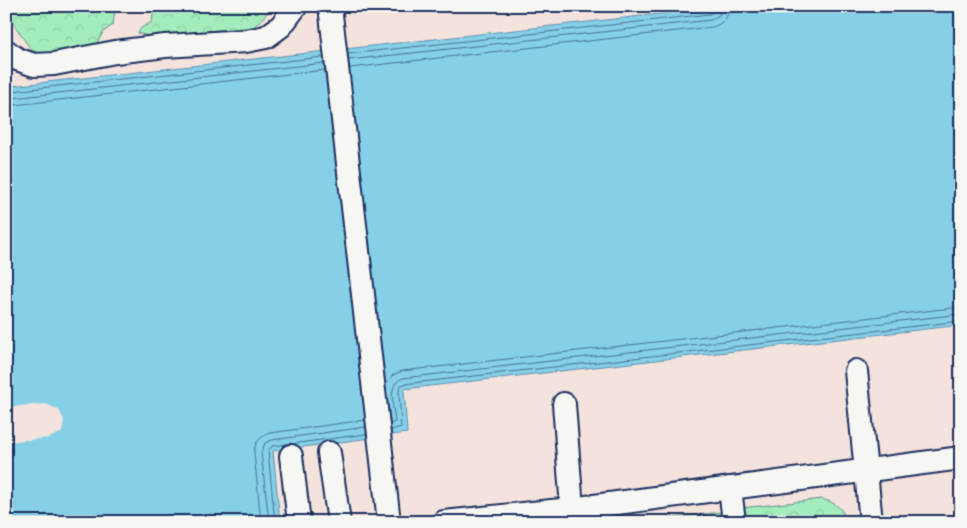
<svg xmlns="http://www.w3.org/2000/svg" width="967" height="528" font-family="'Architects Daughter',sans-serif">
  <style>
    .grass { fill: url(#grass-dots); stroke: #5f8e8d }
    .forest { fill: url(#forest-crowns); stroke: #5f8e8d }
    .water { fill: #86d0e7; stroke: #5b90b0 }
    .pier { fill: #f4e2dd }
    .lines { fill: none; stroke-linecap: round; stroke-linejoin: round }
    .shore { stroke: #466f95; stroke-width: 1 }
    .minor-casing { stroke: #1b2f5e; stroke-width: 26 }
    .minor { stroke: #f6f6f2; stroke-width: 22 }
  </style>
  <defs>
    <pattern id="grass-dots" width="8" height="8" patternUnits="userSpaceOnUse" patternTransform="scale(1.25)"><rect width="8" height="8" fill="#a3edbc"/><path d="M2 2h.1M6 6h.1" fill="none" stroke="#8ccca4" stroke-width="1.8" stroke-linecap="round"/></pattern>
    <pattern id="forest-crowns" width="20" height="18" patternUnits="userSpaceOnUse" patternTransform="scale(1.25)"><rect width="20" height="18" fill="#a3edbc"/><path d="M2 6a3 3 0 1 1 6 0M12 15a3 3 0 1 1 6 0" fill="none" stroke="#8ccca4"/></pattern>
  </defs>
  <rect width="100%" height="100%" fill="#f4e2dd"/>
  <filter id="ink" filterUnits="userSpaceOnUse"><feTurbulence type="fractalNoise" baseFrequency=".02" numOctaves="2"/><feDisplacementMap in="SourceGraphic" scale="10" xChannelSelector="R" yChannelSelector="G"/><feConvolveMatrix kernelMatrix="1 2 1 2 8 2 1 2 1" color-interpolation-filters="sRGB"/></filter>
  <g filter="url(#ink)">
    <polygon class="grass" points="722,512 723,522 661,522 661,519"/>
    <g class="forest">
      <polygon points="7,6 117,6 115,9 113,25 103,32 96,45 52,56 32,51 15,26"/>
      <polygon points="152,6 274,6 254,27 148,36 138,33 141,28 152,22 154,8"/>
      <path d="M 822,499 C 836,503 843,508 847,522 L 743,522 L 742,508 Z"/>
    </g>
    <polygon class="water" points="732,6 961,6 961,325 404,389 407,433 273,451 280,522 6,522 6,80 11,86"/>
    <polygon class="pier" points="46,404 59,410 64,420 62,432 49,438 6,442 6,407"/>
    <g class="lines">
      <g class="shore">
        <polyline points="348,54 710,14 714,11 715,6"/>
        <polyline points="349,60 711,20 719,15 722,6"/>
        <path d="M 350,68 L 712,27 C 723,24 729,17 729,6"/>
        <polyline points="6,89 12,91 323,57"/>
        <polyline points="6,96 13,98 324,63"/>
        <polyline points="6,104 14,105 325,70"/>
        <polyline points="386,384 393,375 402,371 961,307"/>
        <path d="M 390,424 L 395,422 C 394,408 386,384 403,378 L 961,314"/>
        <polyline points="391,430 401,427 399,390 400,386 404,384 961,321"/>
        <polyline points="291,444 366,434"/>
        <path d="M 261,522 L 254,453 C 254,443 260,436 270,433 L 365,420"/>
        <polyline points="269,522 261,453 265,443 272,440 366,427"/>
        <polyline points="275,522 268,451 272,446 288,444"/>
      </g>
      <defs>
        <g id="minor">
          <polyline points="330,6 389,522"/>
          <polyline points="6,51 17,59 34,65 54,64 115,52 165,46 246,41 266,37 281,26 296,6"/>
          <polyline points="856,371 871,522"/>
          <polyline points="564,404 573,522"/>
          <polyline points="329,453 339,522"/>
          <polyline points="291,456 299,522"/>
          <polyline points="730,488 734,522"/>
          <polyline points="444,522 571,509 961,458"/>
        </g>
      </defs>
      <use href="#minor" class="minor-casing"/>
      <use href="#minor" class="minor"/>
    </g>
  </g>
  <rect width="967" height="528" fill="none" stroke="#f6f6f2" stroke-width="25"/>
  <rect x="12" y="12" width="942" height="503" fill="none" stroke="#1b2f5e" stroke-width="2" filter="url(#ink)"/>
</svg>
